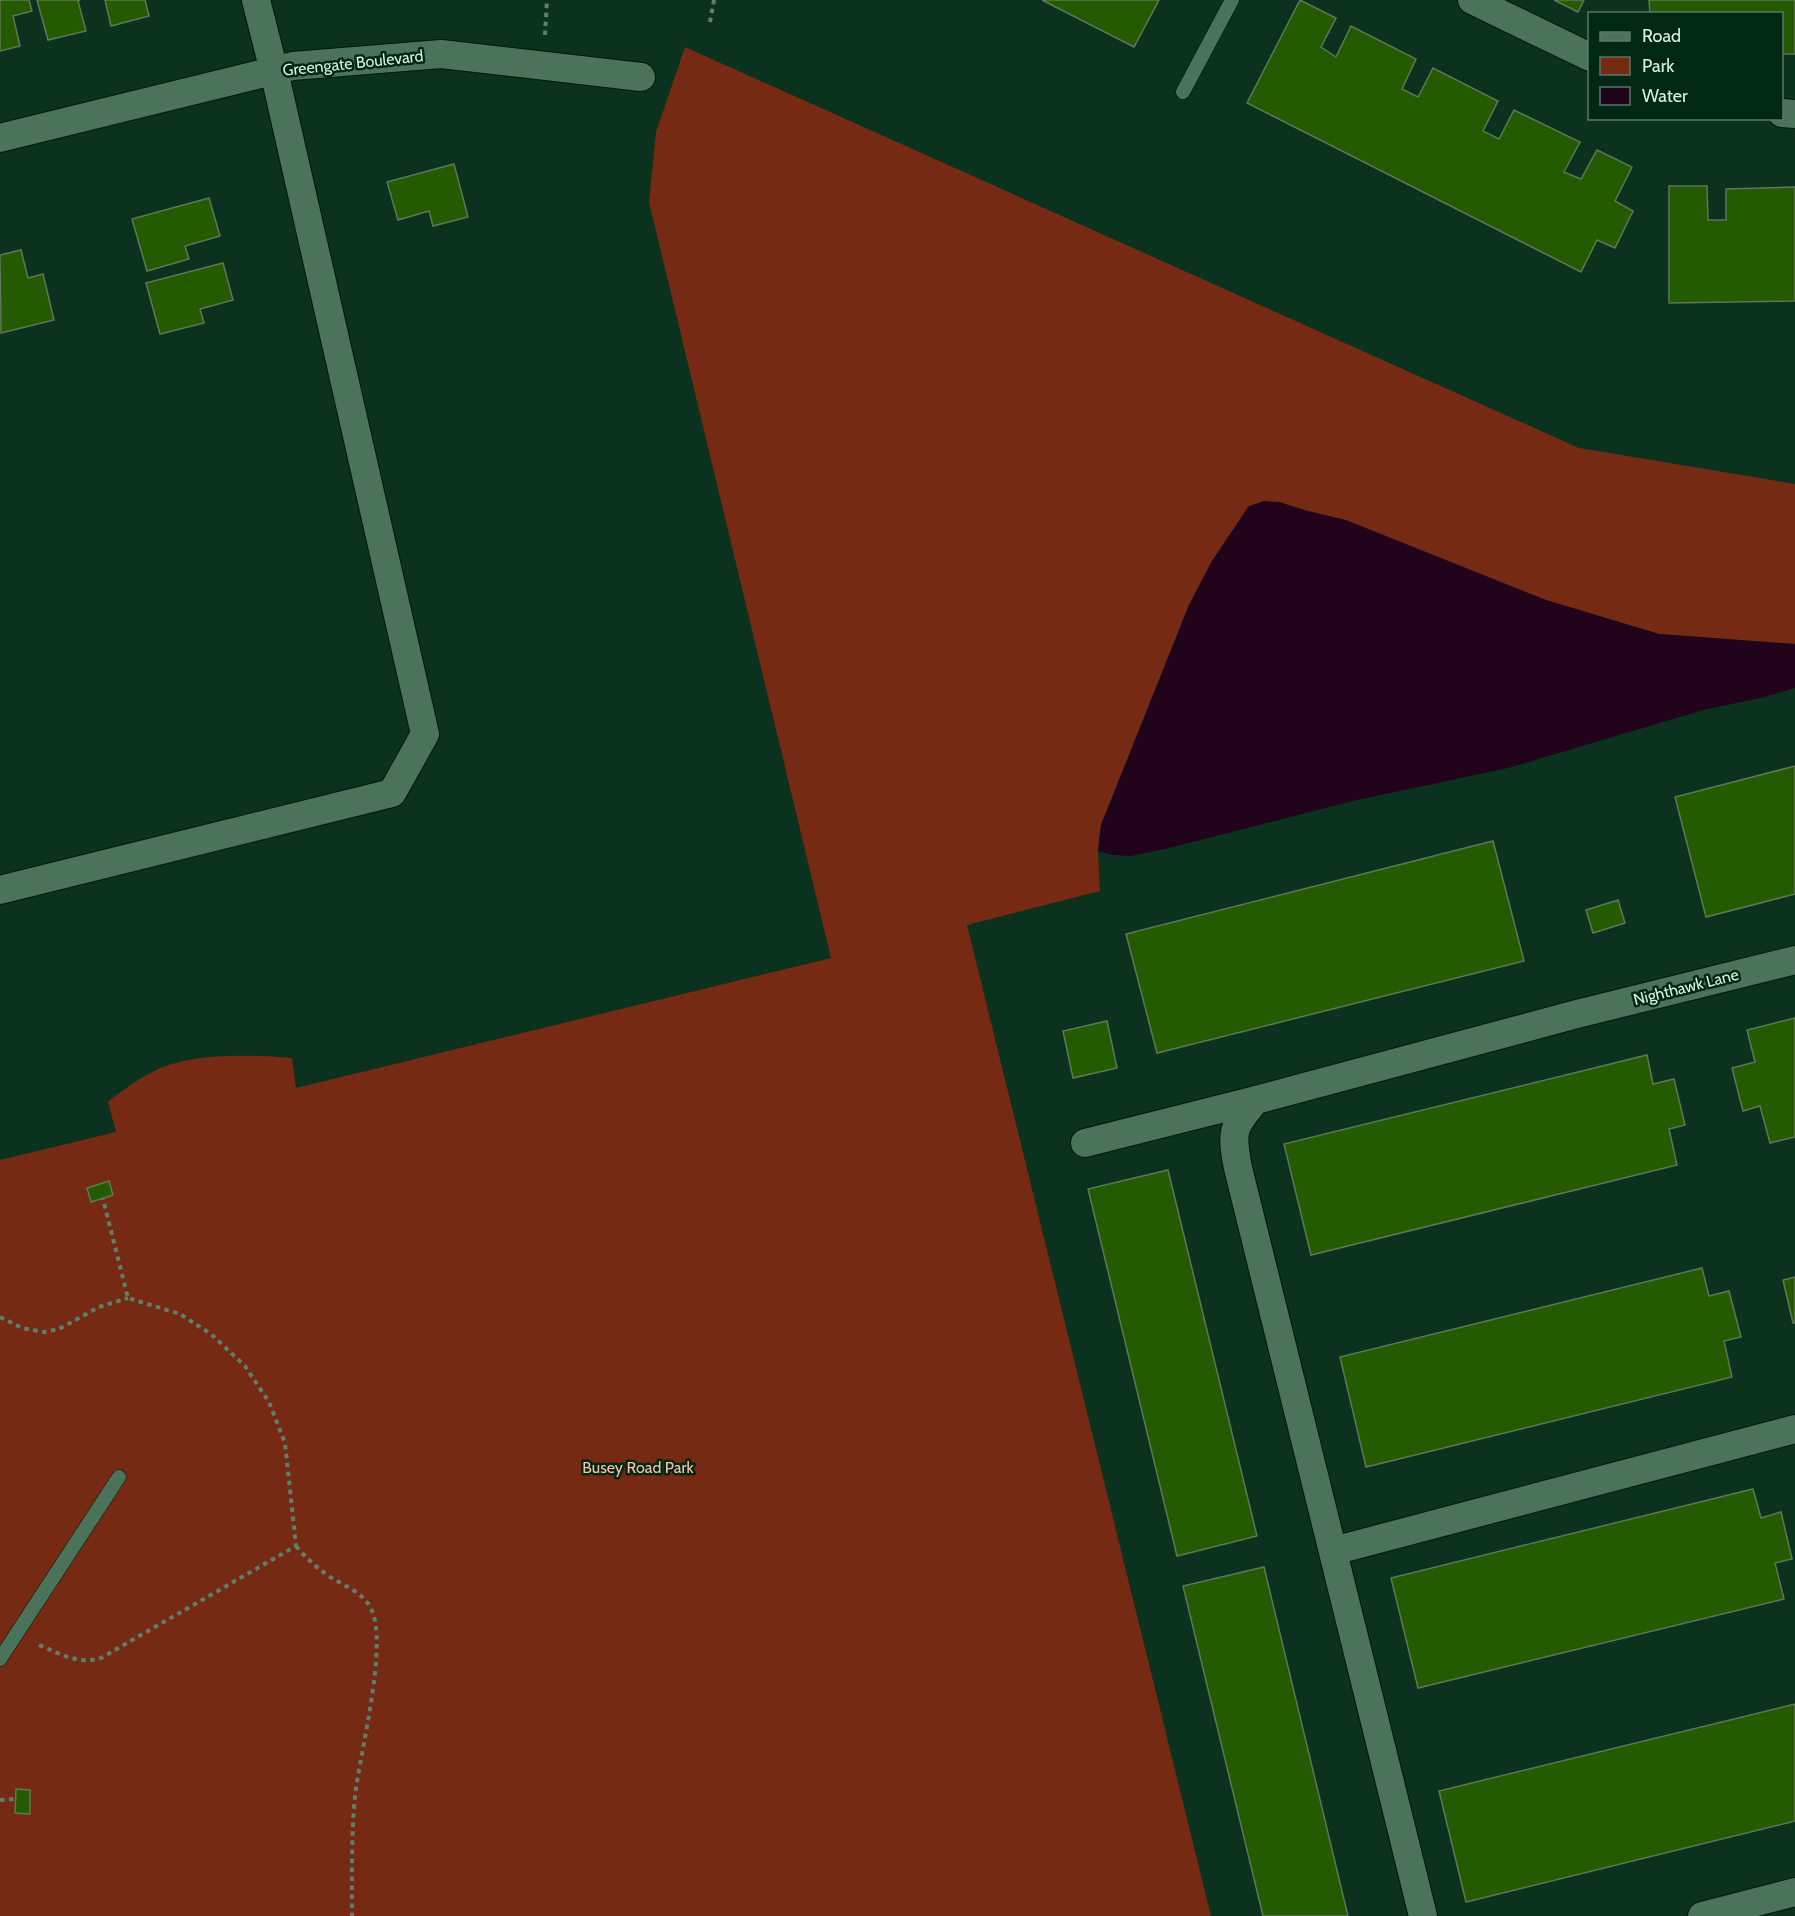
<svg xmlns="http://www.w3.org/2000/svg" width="1795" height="1916" font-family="Cabin,sans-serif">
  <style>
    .green { fill: #762913 }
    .water { fill: #21041b }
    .building { fill: #255b00; stroke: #5f7756; stroke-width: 1.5 }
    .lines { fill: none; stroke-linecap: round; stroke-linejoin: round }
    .service-casing { stroke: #00180a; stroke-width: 15 }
    .minor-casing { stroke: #00180a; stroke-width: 30 }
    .path { stroke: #5f7f6e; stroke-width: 4; stroke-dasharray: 4.5 4.5; stroke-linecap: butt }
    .service { stroke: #4b725a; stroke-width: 14 }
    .minor { stroke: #4b725a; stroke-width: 28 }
    .labels { text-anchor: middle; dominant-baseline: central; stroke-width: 5; stroke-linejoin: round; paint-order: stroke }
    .street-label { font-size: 16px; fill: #dbf0e2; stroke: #002814 }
    .park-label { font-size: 16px; fill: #fdbfad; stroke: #002814 }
  </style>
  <rect width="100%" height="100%" fill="#0a321e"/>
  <path class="green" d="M 685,47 L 1579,448 L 1795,484 L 1795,644 L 1659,634 L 1546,600 L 1279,502 L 1249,506 L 1212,561 L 1189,605 L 1101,825 L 1098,851 L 1100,891 L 967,925 L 1211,1916 L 0,1916 L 0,1160 L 116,1132 L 108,1102 C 127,1087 148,1071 172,1064 C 206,1053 257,1055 292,1058 L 296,1088 L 831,958 L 649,202 L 656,132 Z"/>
  <polygon class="water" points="1264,501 1279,502 1308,511 1346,520 1546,600 1659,634 1795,644 1795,688 1761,698 1707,709 1508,768 1357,800 1165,849 1131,856 1112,855 1098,851 1101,825 1189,605 1212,561 1249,506"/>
  <g class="building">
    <polygon points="0,0 29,0 32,11 13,16 20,46 0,51"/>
    <polygon points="37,0 80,0 78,1 86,31 48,40"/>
    <polygon points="105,0 145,0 149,16 111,26"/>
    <polygon points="1042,0 1159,0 1134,47"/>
    <polygon points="1300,0 1336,18 1321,47 1336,57 1351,26 1416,59 1402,89 1418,97 1433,68 1498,101 1483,131 1499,139 1514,110 1580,142 1564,172 1581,179 1597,150 1632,167 1615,201 1633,211 1615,248 1597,240 1581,272 1247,103"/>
    <polygon points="1554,0 1584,0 1578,12"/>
    <polygon points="1649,0 1795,0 1795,54 1782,54 1782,14 1650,14"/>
    <polygon points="454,164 468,217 433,226 429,211 398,220 387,182"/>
    <polygon points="1669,186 1707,186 1708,220 1726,220 1726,189 1795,187 1795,301 1669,303"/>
    <polygon points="209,198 220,236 185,246 189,259 147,271 132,219"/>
    <polygon points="21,250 28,278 43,274 54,320 1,333 0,255"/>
    <polygon points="223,263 233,300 200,309 204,323 160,334 146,283"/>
    <polygon points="1795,766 1795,894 1706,917 1675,797"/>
    <polygon points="1493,841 1524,961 1157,1053 1126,934"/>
    <polygon points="1618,900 1625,923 1593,933 1586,910"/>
    <polygon points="1795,1018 1795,1137 1770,1143 1760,1106 1743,1111 1732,1068 1755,1062 1747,1030"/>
    <polygon points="1107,1021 1117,1068 1073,1078 1063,1031"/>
    <polygon points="1647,1055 1653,1084 1674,1079 1685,1125 1669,1129 1677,1165 1311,1255 1284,1144"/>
    <polygon points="1168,1170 1257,1536 1177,1556 1088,1189"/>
    <polygon points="109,1181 113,1195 91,1202 87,1188"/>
    <polygon points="1702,1268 1709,1296 1729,1291 1741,1337 1724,1341 1732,1377 1366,1467 1340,1357"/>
    <polygon points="1795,1277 1795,1323 1793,1323 1783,1280"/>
    <polygon points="1753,1489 1761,1518 1781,1512 1792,1559 1775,1563 1784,1599 1418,1688 1391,1578"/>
    <polygon points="1264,1567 1348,1916 1263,1916 1183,1586"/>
    <polygon points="1795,1704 1795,1821 1466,1902 1439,1791"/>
    <polygon points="16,1789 30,1790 30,1814 15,1813"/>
  </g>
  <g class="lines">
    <defs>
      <g id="service">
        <polyline points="1183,92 1232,0"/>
        <polyline points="0,1659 119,1477"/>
      </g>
      <g id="minor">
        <polyline points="1472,0 1590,57"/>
        <polyline points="1782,113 1795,114"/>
        <polyline points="0,138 293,66 441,54 641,77"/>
        <polyline points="0,890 392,793 425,734 274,71 256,0"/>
        <polyline points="1085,1143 1256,1100"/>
        <polyline points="1333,1551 1795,1429"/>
        <path d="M 1423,1916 L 1238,1168 C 1231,1132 1232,1127 1256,1100 L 1577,1014 L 1795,960"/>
        <polyline points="1702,1916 1795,1892"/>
      </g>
    </defs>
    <use href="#service" class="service-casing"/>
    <use href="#minor" class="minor-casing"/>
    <g class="path">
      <polyline points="710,22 714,0"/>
      <polyline points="545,35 547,0"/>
      <polyline points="0,1317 22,1328 44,1332 59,1329 99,1307 128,1298"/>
      <path d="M 296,1546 C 306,1558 317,1568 330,1577 C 345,1586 365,1593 372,1611 C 387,1645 362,1747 356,1788 C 351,1828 352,1875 352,1916"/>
      <path d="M 39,1645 C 61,1654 78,1665 101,1658 L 296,1546 L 285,1443 L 269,1402 L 245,1366 L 211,1334 L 180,1314 L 128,1298 L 103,1199"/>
      <polyline points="0,1800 15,1799"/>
    </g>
    <use href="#service" class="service"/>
    <use href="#minor" class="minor"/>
  </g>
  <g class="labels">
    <g class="street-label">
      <text transform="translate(353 63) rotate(-6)">Greengate Boulevard</text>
      <text transform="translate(1686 987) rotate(-14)">Nighthawk Lane</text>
    </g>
    <g class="park-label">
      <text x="638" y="1467">Busey Road Park</text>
    </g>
  </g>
  <rect x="1588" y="12" width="195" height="108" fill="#002814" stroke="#587866" stroke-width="1.5"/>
  <rect x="1600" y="32" width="30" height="9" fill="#4b725a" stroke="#587866" stroke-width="1.5"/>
  <text x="1642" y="42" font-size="18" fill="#dbf0e2">Road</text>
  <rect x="1600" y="57" width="30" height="18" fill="#762913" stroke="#587866" stroke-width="1.5"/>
  <text x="1642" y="72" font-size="18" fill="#dbf0e2">Park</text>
  <rect x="1600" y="87" width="30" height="18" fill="#21041b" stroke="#587866" stroke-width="1.5"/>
  <text x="1642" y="102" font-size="18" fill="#dbf0e2">Water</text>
</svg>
